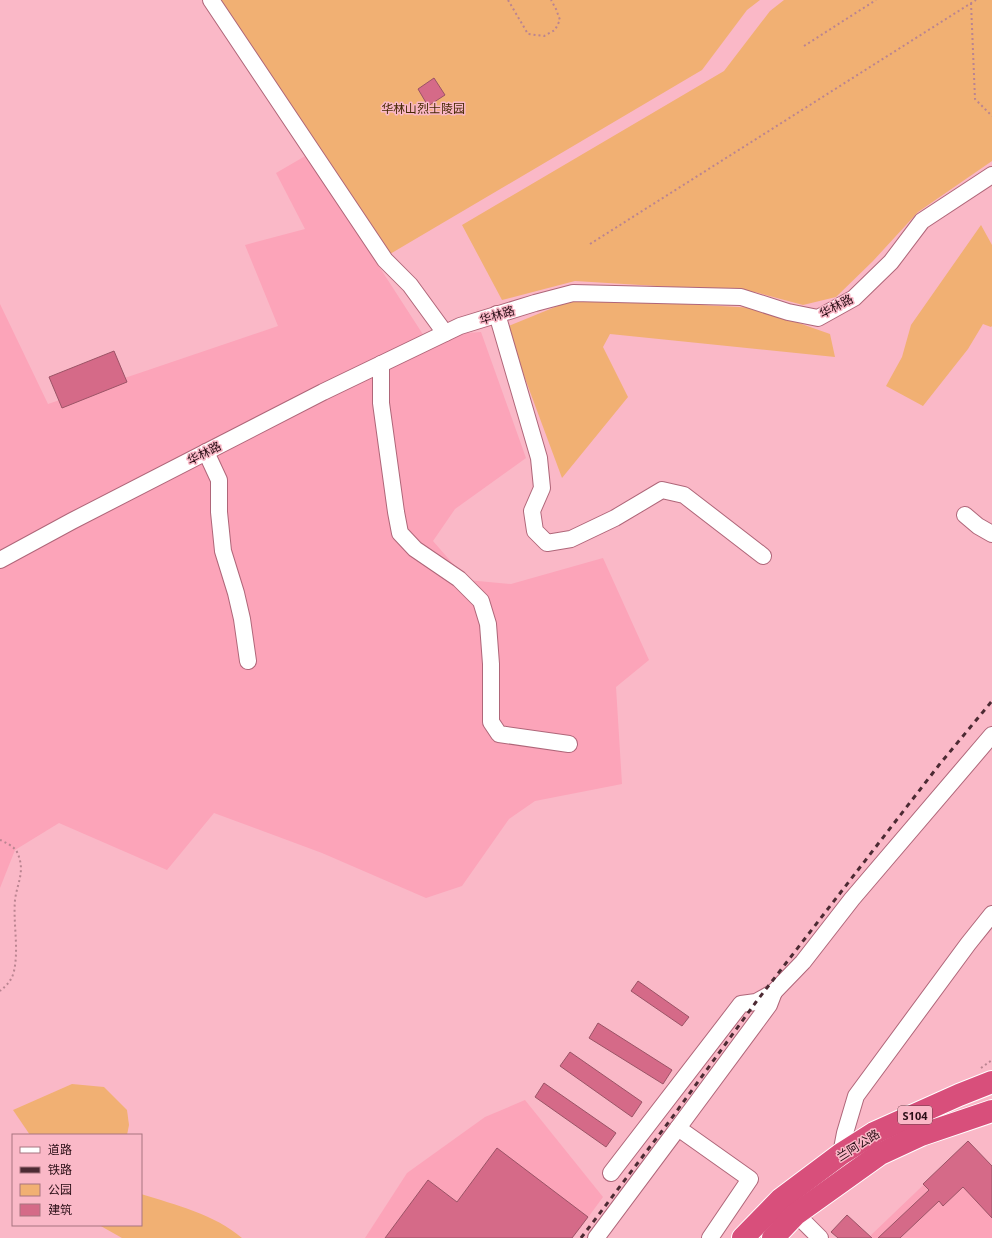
<svg xmlns="http://www.w3.org/2000/svg" width="992" height="1238" font-family="'Noto Sans','Noto Sans SC',sans-serif">
  <style>
    .built { fill: #fca4b9 }
    .green { fill: #f1b073 }
    .building { fill: #d56a88; stroke: #9b5366 }
    .lines { fill: none; stroke-linecap: round; stroke-linejoin: round }
    .minor-casing { stroke: #af6679; stroke-width: 18 }
    .highway-casing { stroke: #fff; stroke-width: 24 }
    .path { stroke: #ba8491; stroke-width: 2; stroke-dasharray: 2 3; stroke-linecap: butt }
    .minor { stroke: #fff; stroke-width: 16 }
    .highway { stroke: #d84f7b; stroke-width: 22 }
    .rail { stroke: #4c2a33; stroke-width: 3; stroke-dasharray: 5 5; stroke-linecap: butt }
    .labels { text-anchor: middle; dominant-baseline: central; stroke-width: 3; stroke-linejoin: round; paint-order: stroke }
    .shield { fill: #fab8c7; stroke: #68414b; stroke-width: 1 }
    .shield-label { font-size: 11px; font-weight: bold; fill: #2a0e16 }
    .park-label { font-size: 12px; fill: #472803; stroke: #fab8c7 }
    .street-label { font-size: 12px; fill: #2a0e16; stroke: #fab8c7 }
  </style>
  <rect width="100%" height="100%" fill="#fab8c7"/>
  <g class="built">
    <polygon points="307,155 424,336 481,332 526,458 455,509 433,541 467,580 511,584 603,558 649,660 616,687 622,784 535,801 509,819 462,886 426,898 322,853 214,813 167,870 59,823 15,850 0,888 0,304 48,404 278,326 245,245 305,229 276,173"/>
    <polygon points="525,1100 603,1197 573,1238 365,1238 407,1173 485,1117"/>
    <polygon points="962,1148 992,1179 992,1238 868,1238"/>
  </g>
  <g class="green">
    <polygon points="218,0 760,0 747,10 702,70 390,254"/>
    <polygon points="784,0 992,0 992,161 918,212 873,261 836,297 803,305 755,292 575,281 502,300 462,225 724,71 770,11"/>
    <polygon points="981,225 992,245 992,326 991,327 983,324 968,349 923,406 886,386 902,357 911,325"/>
    <polygon points="577,298 756,308 830,334 835,357 610,334 603,347 628,397 562,478 506,327"/>
    <polygon points="72,1084 104,1087 127,1110 129,1125 127,1135 30,1135 13,1110"/>
    <path d="M 141,1194 C 176,1205 214,1214 242,1238 L 122,1238 L 99,1225 L 141,1225 Z"/>
  </g>
  <g class="building">
    <polygon points="434,78 445,95 428,106 418,89"/>
    <polygon points="114,351 127,382 62,408 49,377"/>
    <polygon points="638,981 689,1017 682,1026 631,991"/>
    <polygon points="598,1023 672,1070 663,1084 589,1038"/>
    <polygon points="570,1052 642,1102 632,1117 560,1066"/>
    <polygon points="544,1083 616,1133 606,1147 535,1097"/>
    <polygon points="968,1141 992,1166 992,1218 963,1187 943,1206 939,1201 900,1238 878,1238 929,1190 923,1184"/>
    <polygon points="497,1148 588,1217 572,1238 385,1238 428,1180 457,1202"/>
    <polygon points="847,1215 872,1238 838,1238 831,1232"/>
  </g>
  <g class="lines">
    <defs>
      <g id="minor">
        <polyline points="211,0 385,260 410,285 445,333"/>
        <polyline points="497,314 539,458 542,488 532,511 535,531 547,543 571,539 615,518 662,490 684,495 763,556"/>
        <polyline points="381,364 381,403 396,512 400,533 415,549 459,579 481,601 488,624 491,664 491,722 499,734 569,744"/>
        <polyline points="206,452 219,480 219,512 223,551 236,593 242,619 248,661"/>
        <polyline points="965,515 978,526 992,534"/>
        <polyline points="0,560 72,521 323,392 460,326 535,303 573,293 741,297 788,312 818,318 854,298 891,262 922,221 992,175"/>
        <polyline points="842,1159 841,1154 845,1133 856,1096 968,944 992,914"/>
        <polyline points="611,1173 741,1004 756,1002 774,992 803,962 852,899 992,735"/>
        <polyline points="788,1206 820,1238"/>
        <polyline points="596,1238 678,1128"/>
        <polyline points="710,1238 750,1179 678,1128 769,1005 774,992"/>
      </g>
      <g id="highway">
        <polyline points="743,1238 781,1199 841,1154 874,1133 959,1095 992,1082"/>
        <polyline points="773,1238 796,1214 880,1154 921,1135 992,1111"/>
      </g>
    </defs>
    <use href="#minor" class="minor-casing"/>
    <use href="#highway" class="highway-casing"/>
    <g class="path">
      <polyline points="508,0 528,34 544,36 555,30 560,20 556,9 551,0"/>
      <polyline points="971,3 975,99 992,116"/>
      <polyline points="804,46 876,0"/>
      <polyline points="590,244 976,0"/>
      <path d="M 0,840 C 5,842 15,847 17,852 C 26,871 17,883 15,900 C 13,924 19,948 14,971 C 12,980 7,985 0,991"/>
      <polyline points="981,1068 992,1060"/>
    </g>
    <use href="#minor" class="minor"/>
    <use href="#highway" class="highway"/>
    <polyline class="rail" points="581,1238 671,1119 756,1002 939,765 992,701"/>
  </g>
  <g class="labels">
    <rect class="shield" x="898" y="1106" width="34" height="18" rx="3"/>
    <g class="shield-label">
      <text x="915" y="1115">S104</text>
    </g>
    <g class="park-label">
      <text x="423" y="108">华林山烈士陵园</text>
    </g>
    <g class="street-label">
      <text transform="translate(836 306) rotate(-28)">华林路</text>
      <text transform="translate(497 315) rotate(-17)">华林路</text>
      <text transform="translate(204 453) rotate(-27)">华林路</text>
      <text transform="translate(858 1145) rotate(-32)">兰阿公路</text>
    </g>
  </g>
  <rect x="12" y="1134" width="130" height="92" fill="#fab8c7" stroke="#a77480"/>
  <rect x="20" y="1147" width="20" height="6" fill="#ffffff" stroke="#a77480"/>
  <text x="48" y="1154" font-size="12" fill="#2a0e16">道路</text>
  <rect x="20" y="1167" width="20" height="6" fill="#4c2a33" stroke="#a77480"/>
  <text x="48" y="1174" font-size="12" fill="#2a0e16">铁路</text>
  <rect x="20" y="1184" width="20" height="12" fill="#f1b073" stroke="#a77480"/>
  <text x="48" y="1194" font-size="12" fill="#2a0e16">公园</text>
  <rect x="20" y="1204" width="20" height="12" fill="#d56a88" stroke="#a77480"/>
  <text x="48" y="1214" font-size="12" fill="#2a0e16">建筑</text>
</svg>
